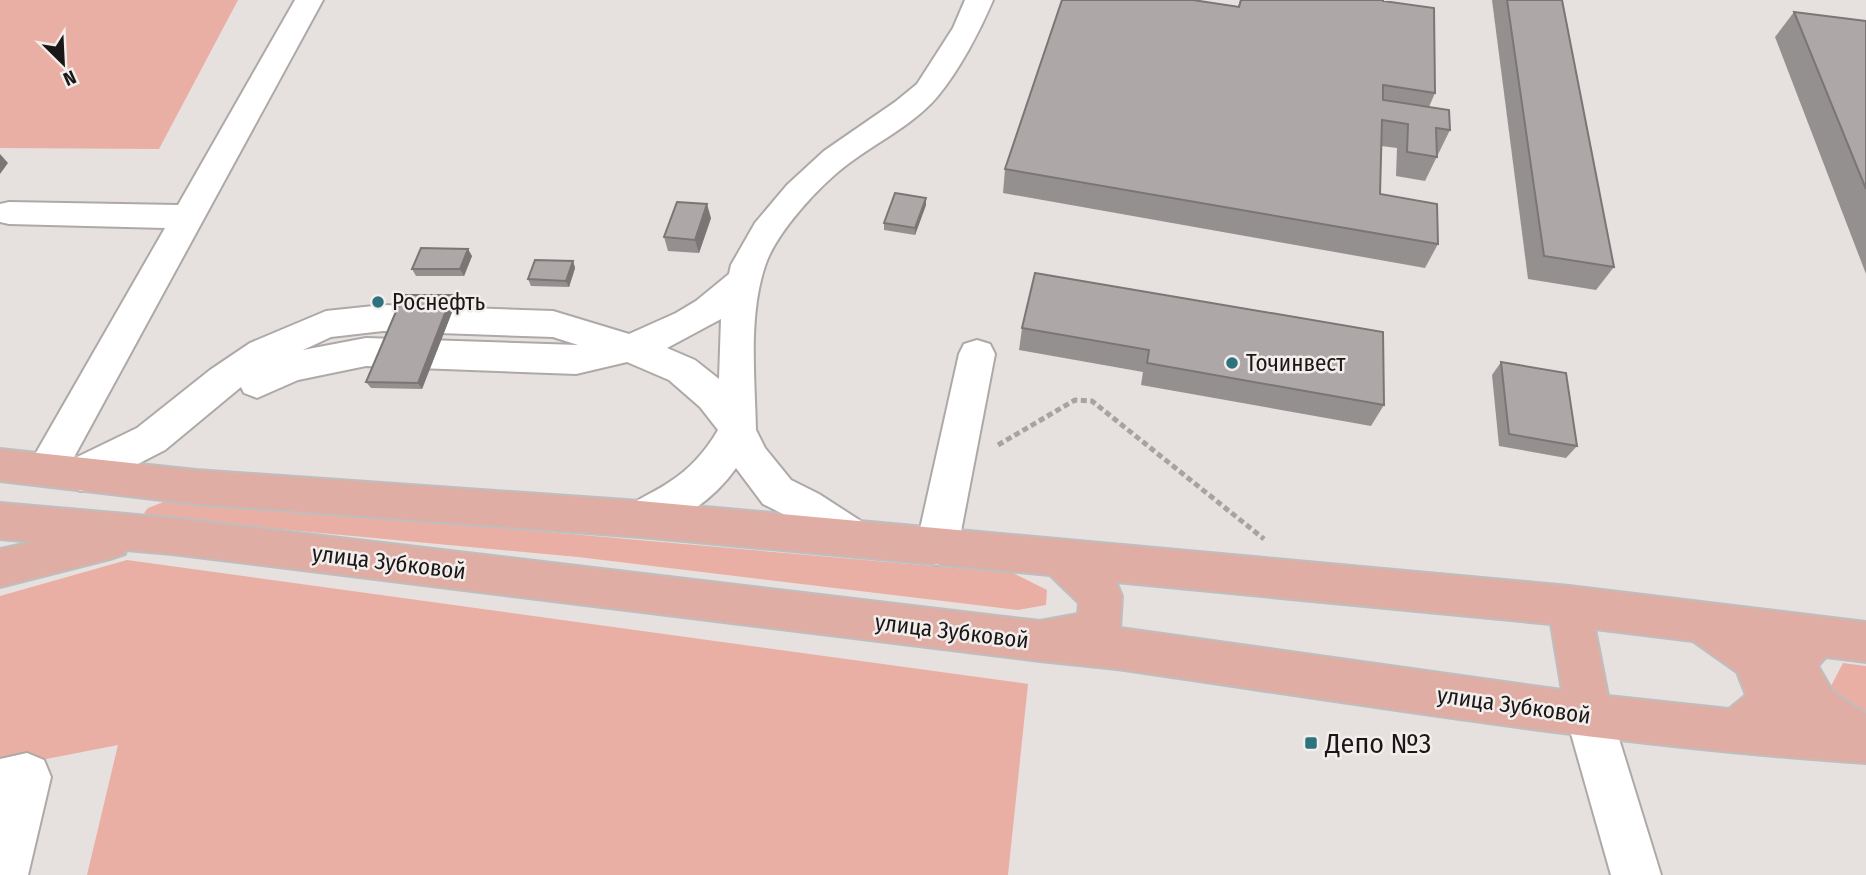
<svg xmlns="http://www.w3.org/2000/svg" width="1866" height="875" font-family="'Fira Sans Condensed',sans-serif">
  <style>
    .green { fill: #e9afa4 }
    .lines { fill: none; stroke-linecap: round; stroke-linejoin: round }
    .minor-casing { stroke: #aea8a7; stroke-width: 4 }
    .major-casing { stroke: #bfbebe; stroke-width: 4 }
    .path { stroke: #a8a3a3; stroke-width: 5; stroke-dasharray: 6 3.5; stroke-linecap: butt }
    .minor { fill: #fff; fill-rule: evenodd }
    .major { fill: #e0ada4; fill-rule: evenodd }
    .wall { fill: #959090 }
    .shaded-wall { fill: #797675 }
    .building { fill: #ada8a7; stroke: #797675; stroke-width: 2 }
    .poi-dot { fill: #2c737f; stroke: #f3edec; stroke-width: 2.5 }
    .labels { text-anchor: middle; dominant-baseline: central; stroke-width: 5; stroke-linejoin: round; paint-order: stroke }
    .poi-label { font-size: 23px; fill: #191717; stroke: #f3edec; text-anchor: start }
    .street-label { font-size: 23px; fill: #191717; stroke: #f3edec }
    .near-poi-label { font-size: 28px; fill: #191717; stroke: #f3edec; text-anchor: start }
  </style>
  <rect width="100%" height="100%" fill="#e6e0df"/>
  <g class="green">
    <polygon points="0,0 238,0 159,149 0,148"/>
    <polygon points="171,499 1013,573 1047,590 1046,605 1018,610 578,557 159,518 144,513 148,508"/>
    <polygon points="127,560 1028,684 1008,875 87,875 118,745 0,768 0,596"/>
    <polygon points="1843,663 1866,666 1866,721 1829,690"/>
  </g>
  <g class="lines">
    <defs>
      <g id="minor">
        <path d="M 295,0 L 323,0 L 73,459 L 137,428 L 210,370 L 250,343 L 326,311 L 383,305 L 553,311 L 629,334 L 676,313 L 696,301 L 729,274 L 731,265 L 755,223 L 787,185 L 824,151 L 895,102 L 917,84 L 953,28 L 965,0 L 993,0 C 980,31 959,71 937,97 C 913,125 877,142 848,164 C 820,185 776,232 765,266 C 748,317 755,377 756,430 L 765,448 L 791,480 L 819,494 L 867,525 L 873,538 L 867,551 L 852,556 L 837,551 L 791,518 L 763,504 L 736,468 C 713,501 677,523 640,537 L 626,531 L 620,519 C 629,500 651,495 668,483 C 689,470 706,451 718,430 L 700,407 L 669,380 L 627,362 L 576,374 L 366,366 L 298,380 L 257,398 L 244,393 L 241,387 L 165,450 L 95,486 L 81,491 L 67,486 L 63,478 L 61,482 L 47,486 L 33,482 L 27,470 L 33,458 L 165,228 L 9,224 L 0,222 L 0,204 L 9,202 L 178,205 ZM 721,319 L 719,379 L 695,360 L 667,348 ZM 383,331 L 553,337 L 578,345 L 366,338 L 303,350 L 331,337 Z"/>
        <polygon points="977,340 990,344 995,354 958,547 952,560 937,565 922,560 916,547 959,354 964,344"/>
        <polygon points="1589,694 1605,700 1612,716 1661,875 1611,875 1566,716 1573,700"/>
        <polygon points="27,753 44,760 51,777 28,875 0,875 0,759"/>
      </g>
      <path id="major" d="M 0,449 L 196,470 L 640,501 L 1254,557 L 1569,586 L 1866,622 L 1866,662 L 1826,657 L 1818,666 L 1833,692 L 1866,714 L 1866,763 C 1614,747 1367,705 1117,669 L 1040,661 L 172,554 L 126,550 L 125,554 L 110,559 L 0,587 L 0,549 L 33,542 L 0,539 L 0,503 L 172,518 L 1040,621 L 1078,614 L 1079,603 L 1050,575 L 640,537 L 196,504 L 0,481 ZM 1116,582 L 1551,624 L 1562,690 L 1120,628 L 1122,596 ZM 1595,629 L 1693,641 L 1737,672 L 1746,695 L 1729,709 L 1608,696 Z"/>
    </defs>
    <use href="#minor" class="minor-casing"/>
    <use href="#major" class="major-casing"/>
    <polyline class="path" points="998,445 1075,400 1092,401 1264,539"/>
    <use href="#minor" class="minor"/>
    <use href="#major" class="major"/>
  </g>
  <g class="wall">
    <polygon points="1240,0 1383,0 1435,93 1429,107 1450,130 1425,181 1396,176 1397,148 1381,146 1380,194 1438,244 1425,268 1003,193 1005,169 1238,7"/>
    <polygon points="1492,0 1562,0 1614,267 1596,290 1528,279"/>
    <polygon points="1794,12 1866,21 1866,274 1775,37"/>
    <polygon points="926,205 915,235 884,230 884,223"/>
    <polygon points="711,218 699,253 668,251 664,237"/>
    <polygon points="472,256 464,276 416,276 412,269"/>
    <polygon points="573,261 575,268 569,287 531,286 528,279"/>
    <polygon points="1035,273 1384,405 1371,426 1141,385 1143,372 1019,350 1022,328"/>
    <polygon points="452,295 456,302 422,389 371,388 366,382"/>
    <polygon points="1501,362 1577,446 1566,458 1499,446 1492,375"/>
  </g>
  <g class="shaded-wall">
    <polygon points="0,154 8,163 0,174"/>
    <polygon points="926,198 926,205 915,235 915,228"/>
    <polygon points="707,204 711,218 699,253 695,240"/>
    <polygon points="468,249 472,256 464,276 460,269"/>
    <polygon points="573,261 575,268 569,287 566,281"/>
    <polygon points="452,295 456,302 422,389 418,383"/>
  </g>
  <g class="building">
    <polygon points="1062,0 1193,0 1239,7 1241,0 1383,0 1383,1 1434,8 1435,93 1383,85 1383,100 1449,110 1450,130 1436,128 1437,157 1407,152 1408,124 1382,120 1380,194 1437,204 1438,244 1005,169"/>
    <polygon points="1507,0 1562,0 1614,267 1544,256"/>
    <polygon points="1794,12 1866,21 1866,189"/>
    <polygon points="895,193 926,198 915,228 884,223"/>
    <polygon points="677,202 707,204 695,240 664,237"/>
    <polygon points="421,248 468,249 460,269 412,269"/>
    <polygon points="535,260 573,261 566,281 528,279"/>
    <polygon points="1035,273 1383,332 1384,405 1147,363 1149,350 1022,328"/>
    <polygon points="403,295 452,295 418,383 366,382"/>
    <polygon points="1501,362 1566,373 1577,446 1509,434"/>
  </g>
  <g class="poi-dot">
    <circle cx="378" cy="302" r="7"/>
    <circle cx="1232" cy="363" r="7"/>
    <rect x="1304" y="736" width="14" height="14" rx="3.5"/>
  </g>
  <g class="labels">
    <g class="poi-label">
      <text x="392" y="302">Роснефть</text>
      <text x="1246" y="363">Точинвест</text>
    </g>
    <g class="street-label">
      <text transform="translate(389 562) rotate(7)">улица Зубковой</text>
      <text transform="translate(952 631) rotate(7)">улица Зубковой</text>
      <text transform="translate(1514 705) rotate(8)">улица Зубковой</text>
    </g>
    <g class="near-poi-label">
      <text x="1325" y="743">Депо №3</text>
    </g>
  </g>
  <g transform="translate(63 63) rotate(156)" stroke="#f3edec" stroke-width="5" paint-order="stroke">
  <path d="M0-5L12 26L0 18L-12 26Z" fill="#191717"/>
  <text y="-10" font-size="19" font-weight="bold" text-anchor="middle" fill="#191717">N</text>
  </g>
</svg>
